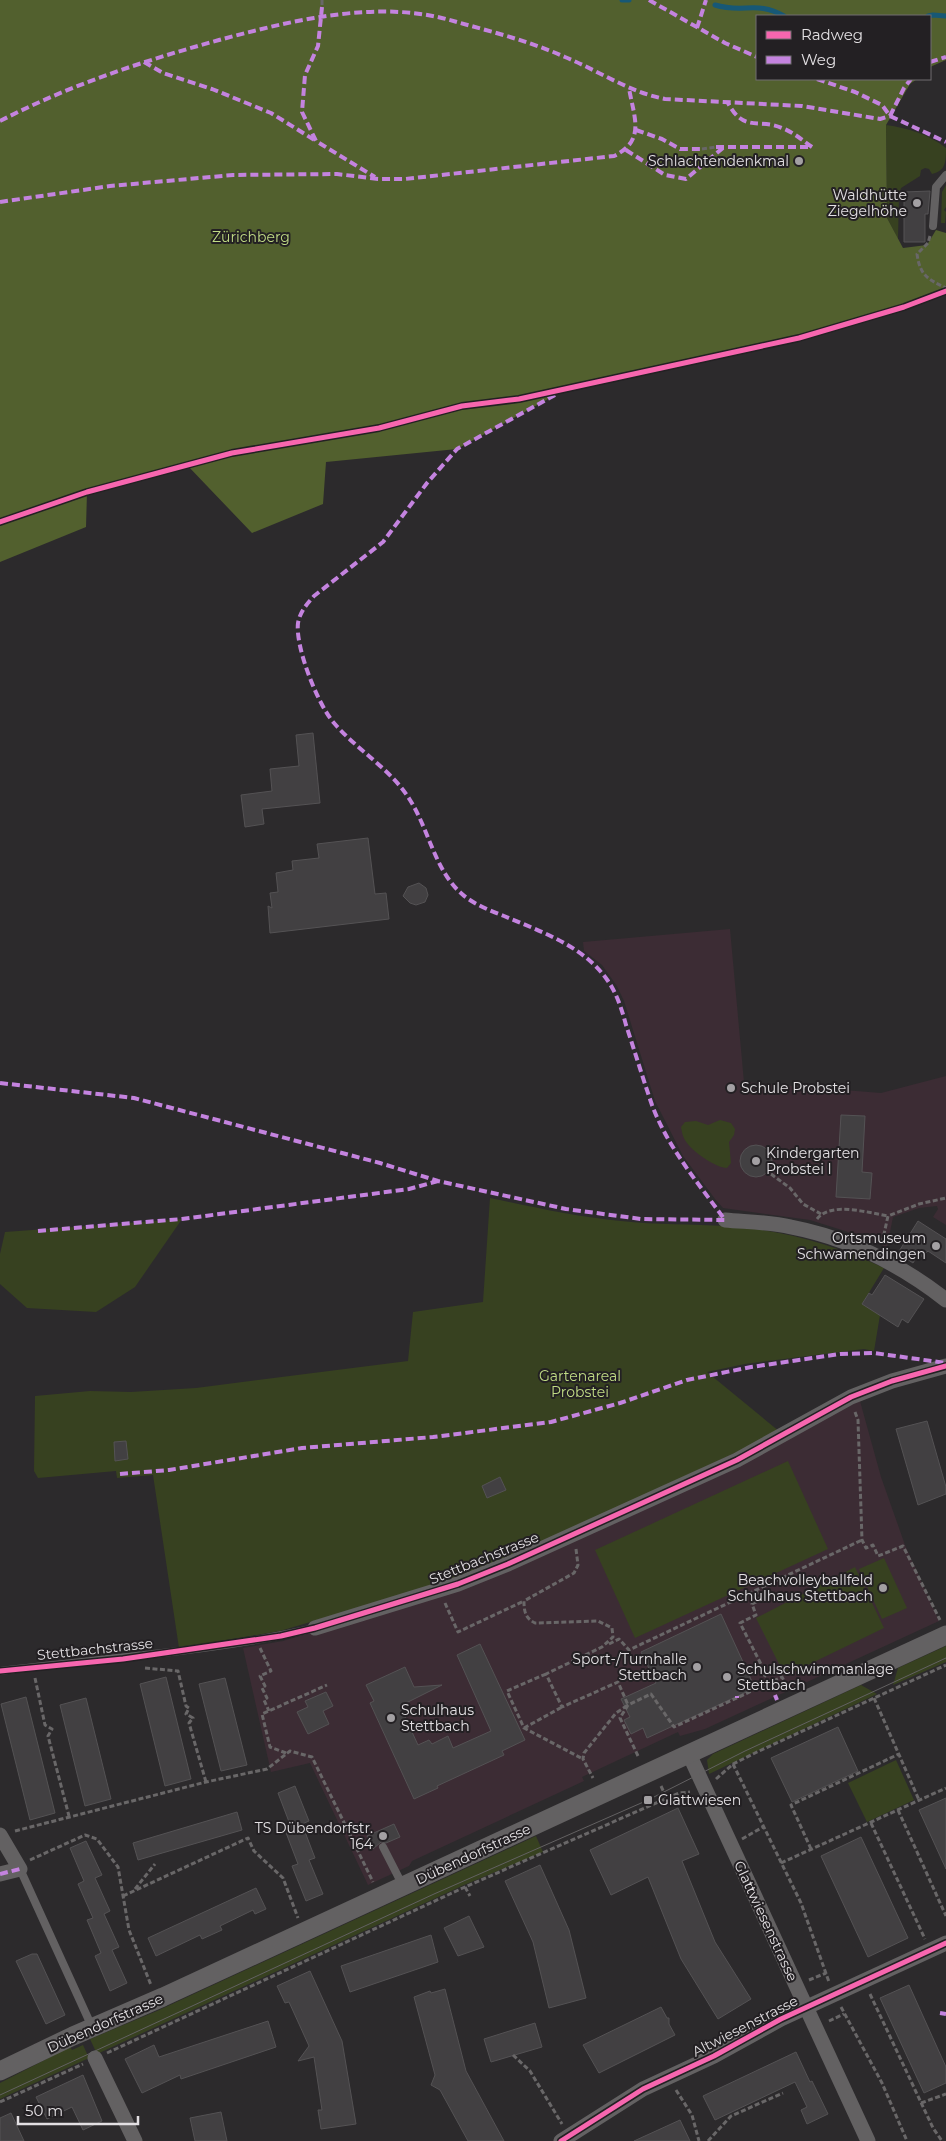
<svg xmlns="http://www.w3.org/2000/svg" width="946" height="2141" font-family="Montserrat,sans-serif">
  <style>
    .education { fill: #3c2c34 }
    .green { fill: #374120 }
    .forest { fill: #52602e }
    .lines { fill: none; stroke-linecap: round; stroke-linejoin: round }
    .stream { stroke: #175876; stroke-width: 5 }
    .building { fill: #424042; stroke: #545254 }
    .path { stroke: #696768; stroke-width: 3; stroke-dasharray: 5 2.5; stroke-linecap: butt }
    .service { stroke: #636162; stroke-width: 8 }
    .minor { stroke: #636162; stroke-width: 15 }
    .tertiary { stroke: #636162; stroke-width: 19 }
    .tram { stroke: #636162; stroke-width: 1 }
    .quiet { stroke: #c483df; stroke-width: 4; stroke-dasharray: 8 4; stroke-linecap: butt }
    .cycleway-casing { stroke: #232023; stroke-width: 8 }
    .cycleway { stroke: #f766af; stroke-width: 5 }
    .poi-dot { fill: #a3a0a3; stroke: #232023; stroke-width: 2 }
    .labels { text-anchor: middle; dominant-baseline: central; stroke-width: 4; stroke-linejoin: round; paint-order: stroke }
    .poi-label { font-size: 14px; fill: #e3e0e3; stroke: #232023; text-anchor: end }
    .park-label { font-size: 14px; fill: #c1dc85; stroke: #232023 }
    .street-label { font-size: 14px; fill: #e3e0e3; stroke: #232023 }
  </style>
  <rect width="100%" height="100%" fill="#2c2a2c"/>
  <g class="education">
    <polygon points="730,929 744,1082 881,1093 946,1076 946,1225 933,1217 938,1209 937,1206 919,1208 893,1217 887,1247 845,1231 810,1220 723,1208 715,1199 683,1156 655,1101 624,1001 617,986 602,965 584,951 583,942"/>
    <polygon points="860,1401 881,1477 905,1545 939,1621 705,1729 680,1736 678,1732 582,1777 584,1781 412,1861 409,1866 368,1885 310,1763 271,1772 243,1648 283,1641 459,1588"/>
  </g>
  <g class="green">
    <path d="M 886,125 C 908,128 928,134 946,148 C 946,161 946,171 932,174 L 929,169 L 925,168 L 921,170 L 920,176 L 901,188 L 899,194 L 898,239 L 887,218 Z"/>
    <polygon points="946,185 946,207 944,210 946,212 945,223 941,223 942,192"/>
    <path d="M 720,1120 L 731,1123 L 735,1129 L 734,1135 L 729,1142 L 731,1163 L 727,1168 C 716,1168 692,1151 687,1143 C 683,1138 682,1133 681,1127 L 685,1122 L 696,1121 L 708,1125 Z"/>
    <path d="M 490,1198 C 533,1207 577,1217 621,1221 C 657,1225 692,1224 727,1226 C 783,1230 834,1244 884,1268 L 862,1304 L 880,1315 L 874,1351 L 864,1349 L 745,1364 L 707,1372 L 780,1432 L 506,1559 L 456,1579 L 280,1631 L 179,1648 L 153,1475 L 117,1478 L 116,1471 L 38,1478 L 34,1471 L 35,1396 L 90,1391 L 131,1392 L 196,1388 L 408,1361 L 413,1312 L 483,1302 Z"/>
    <polygon points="182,1219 135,1287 96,1312 27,1308 0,1284 0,1254 5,1232"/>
    <polygon points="788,1461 828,1549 635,1638 595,1550"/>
    <polygon points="884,1558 907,1608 882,1619 859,1569"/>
    <polygon points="855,1567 884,1628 785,1676 756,1618"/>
    <polygon points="946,1646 946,1662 893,1685 898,1668"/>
    <polygon points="861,1685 877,1694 709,1774 707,1760 713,1754"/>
    <polygon points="896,1760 914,1800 867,1822 848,1783"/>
    <polygon points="536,1836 543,1852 464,1885 97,2054 90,2039 157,2011"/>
    <polygon points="83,2045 89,2058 0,2099 0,2083 70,2047 72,2050"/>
  </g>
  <polygon class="forest" points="0,0 946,0 946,60 930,67 930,16 757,16 757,79 917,79 910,84 886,125 887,218 903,248 927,245 936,230 946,233 946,291 904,307 799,338 570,387 457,449 326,462 323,504 252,533 187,465 87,492 86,527 0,562"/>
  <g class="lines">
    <g class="stream">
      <polyline points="622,0 629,0"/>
      <path d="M 715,5 C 744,14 756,0 784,16"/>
      <polyline points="928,16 933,15 946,16"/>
    </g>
  </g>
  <g class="building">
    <polygon points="930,191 928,214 925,214 925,242 904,242 904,192"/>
    <polygon points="313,733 320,803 262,809 264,824 245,827 241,795 272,791 270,769 299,766 296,735"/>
    <polygon points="368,838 375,894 386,893 389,919 270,933 268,906 272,908 270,893 278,892 276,873 293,870 292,861 319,858 317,844"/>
    <polygon points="419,883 426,888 428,895 425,902 416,905 410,903 403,896 408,887"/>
    <polygon points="841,1115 865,1116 862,1172 872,1173 870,1199 836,1197"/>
    <circle cx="756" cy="1161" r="16"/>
    <polygon points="918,1221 946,1239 946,1263 928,1251 926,1253 924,1252 919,1260 916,1258 913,1263 898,1253"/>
    <polygon points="885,1275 924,1299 908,1323 902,1319 898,1327 862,1304 869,1293 872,1295"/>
    <polygon points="927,1421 946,1487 946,1494 918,1505 896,1429"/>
    <polygon points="126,1441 128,1459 115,1461 114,1442"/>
    <polygon points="500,1477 506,1490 487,1498 482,1486"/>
    <polygon points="721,1614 755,1688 647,1738 643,1728 631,1734 624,1720 630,1717 621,1699 656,1683 641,1652"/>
    <polygon points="480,1644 525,1740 502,1751 504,1755 437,1786 438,1788 414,1799 370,1703 374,1701 366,1685 405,1667 414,1687 442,1685 400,1706 418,1745 429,1740 432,1744 448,1736 453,1748 491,1731 457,1655"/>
    <polygon points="166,1677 191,1779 165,1786 140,1684"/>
    <polygon points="225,1678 247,1765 221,1771 199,1684"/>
    <polygon points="326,1692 333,1706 323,1711 329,1724 308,1734 297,1712 308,1707 305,1701"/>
    <polygon points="26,1697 55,1813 30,1820 1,1704"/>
    <polygon points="86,1698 111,1799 85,1806 60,1705"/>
    <polygon points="838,1727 858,1771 792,1802 771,1758"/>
    <polygon points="295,1786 309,1821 302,1824 315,1858 309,1860 323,1894 306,1901 292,1866 298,1864 285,1830 291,1827 278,1793"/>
    <polygon points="946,1798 946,1869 919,1810"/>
    <polygon points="678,1808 699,1854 682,1861 715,1942 751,1999 718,2019 681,1959 648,1877 611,1895 590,1850"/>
    <polygon points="237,1812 242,1830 138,1860 133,1843"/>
    <polygon points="394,1824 400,1837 386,1843 381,1842 373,1849 367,1836"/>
    <polygon points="861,1837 908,1938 868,1957 821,1856"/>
    <polygon points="86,1841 102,1875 95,1878 110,1911 104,1914 119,1947 112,1950 127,1983 110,1991 95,1956 101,1953 87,1920 93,1918 78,1884 84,1881 70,1848"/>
    <polygon points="540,1865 569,1930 586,1998 549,2008 533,1942 505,1881"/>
    <polygon points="256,1888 266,1909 255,1914 253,1910 220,1926 222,1930 202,1939 200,1935 156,1956 148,1938"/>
    <polygon points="469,1916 484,1947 458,1956 444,1928"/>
    <polygon points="431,1935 438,1962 350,1992 341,1966"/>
    <polygon points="32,1954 37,1954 65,2015 46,2024 16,1961"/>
    <polygon points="310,1971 342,2041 356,2124 321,2129 318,2110 322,2110 314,2057 298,2061 309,2046 289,2002 285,2003 277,1986"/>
    <polygon points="909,1985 946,2067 946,2083 924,2093 880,1998"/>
    <polygon points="445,1989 466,2071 504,2141 468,2141 440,2090 431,2085 435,2075 414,1997 430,1991 431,1993"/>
    <polygon points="661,2007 667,2018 669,2018 669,2024 675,2035 599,2073 583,2045"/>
    <polygon points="268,2021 276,2047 181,2079 180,2075 142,2093 125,2059 154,2045 159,2057"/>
    <polygon points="535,2023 542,2047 491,2062 484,2039"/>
    <polygon points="796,2052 810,2082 812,2081 828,2114 807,2124 801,2110 807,2107 795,2082 715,2120 703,2096"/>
    <polygon points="83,2075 102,2121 83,2130 72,2107 47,2119 36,2097"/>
    <polygon points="221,2112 227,2141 195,2141 190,2118"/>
    <polygon points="11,2113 24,2141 0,2141 0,2118"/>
    <polygon points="680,2120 690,2141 634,2141"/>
  </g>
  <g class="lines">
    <g class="path">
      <polyline points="322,0 322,7"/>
      <polyline points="702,149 716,147"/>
      <path d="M 930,236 L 928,243 L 917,254 C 920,275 927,279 946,288"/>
      <polyline points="771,1174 790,1188 803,1204 821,1214"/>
      <path d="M 817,1219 C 831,1201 869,1213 888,1216"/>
      <polyline points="882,1243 888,1216 919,1204 946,1198"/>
      <polyline points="855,1412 858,1420 862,1540 866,1548 873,1545 878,1556 903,1546 940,1620"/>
      <path d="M 576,1549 L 578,1565 L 574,1573 L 524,1601 C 524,1611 525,1618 535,1623 L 598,1621 L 612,1628 L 613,1637 L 602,1647 L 546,1674 L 562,1707 L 618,1682 L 628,1705 L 616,1713 L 584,1753 L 583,1759 L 593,1778"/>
      <polyline points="756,1590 760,1600 752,1604 756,1615 740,1623 766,1674 757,1688"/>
      <polyline points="445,1603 458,1632 524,1601"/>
      <polyline points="609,1644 619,1639 629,1650 862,1540"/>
      <polyline points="260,1648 271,1671 260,1676 265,1686 262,1688 267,1698 264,1700 269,1711"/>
      <polyline points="145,1668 178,1671 186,1706 189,1708 186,1714 193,1718 189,1723 206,1782"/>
      <polyline points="546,1674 507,1691 524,1728 583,1759"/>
      <polyline points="766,1674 780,1667"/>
      <polyline points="35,1678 45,1725 52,1729 48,1736 69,1816"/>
      <polyline points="874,1698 919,1800"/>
      <polyline points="524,1728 562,1707"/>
      <polyline points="286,1753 270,1747 262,1714 327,1685"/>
      <polyline points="638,1756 620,1718 628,1705 651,1694 674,1727 782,1677 788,1688 786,1689"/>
      <polyline points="733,1764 801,1903 829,1982"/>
      <polyline points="716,1779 733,1764 757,1752 946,1665"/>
      <polyline points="661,1786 667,1799"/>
      <polyline points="898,1810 946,1916"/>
      <polyline points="871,1823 925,1939"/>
      <polyline points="15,1831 206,1782 267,1769 290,1751 312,1757 373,1882"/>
      <polyline points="742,1839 763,1827"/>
      <polyline points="811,1849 791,1805 899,1754"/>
      <polyline points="30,1860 85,1835 97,1839 118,1867 129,1930 151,1985"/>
      <polyline points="781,1863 946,1788"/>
      <polyline points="465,1887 470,1896"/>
      <polyline points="135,1889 155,1864"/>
      <polyline points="123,1896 248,1838 254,1851 283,1878 298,1918"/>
      <polyline points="809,1980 826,1973"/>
      <polyline points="870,1994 933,2128 942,2141"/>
      <polyline points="841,2007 882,2083 907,2141"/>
      <polyline points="829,2021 844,2014"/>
      <polyline points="107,2053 465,1887 679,1793 690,1792"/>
      <polyline points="513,2055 530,2071 562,2124"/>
      <polyline points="676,2090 692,2115 699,2141"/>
      <polyline points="0,2102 83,2064"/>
      <polyline points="921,2103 946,2094"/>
      <polyline points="708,2141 731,2116 783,2093"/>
    </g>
    <g class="service">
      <polyline points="933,226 936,187 946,175"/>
      <path d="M 0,1671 C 105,1658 212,1652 315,1628"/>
      <polyline points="383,1847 403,1886"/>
      <polyline points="20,1869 92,2027"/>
    </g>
    <g class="minor">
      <path d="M 725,1220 C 747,1222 769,1222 791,1227 C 848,1238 900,1264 946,1300"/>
      <polyline points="315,1628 458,1584 508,1564 737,1460 851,1397 892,1381 946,1366"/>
      <polyline points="689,1754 868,2141"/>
      <polyline points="0,1874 20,1869 0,1835"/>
      <polyline points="95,2058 135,2141"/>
      <polyline points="561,2141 643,2089 714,2056 781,2019 946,1943"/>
    </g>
    <polyline class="tertiary" points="0,2071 73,2036 163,1997 946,1635"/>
    <polyline class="tram" points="0,2095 434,1894 648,1800 745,1751 946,1658"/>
    <g class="quiet">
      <polyline points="649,0 725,43 757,57"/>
      <polyline points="322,7 318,46 305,75 302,112 316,141 375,177"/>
      <polyline points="697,28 706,0"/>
      <polyline points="144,62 163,73 212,89 271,113 316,141"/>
      <polyline points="930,62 946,57"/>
      <polyline points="817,79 855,92 882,105 890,116 946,142"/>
      <polyline points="890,116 904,88 911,79"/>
      <path d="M 0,121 C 70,85 143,61 219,40 C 290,21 373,0 446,19 C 485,30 527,40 565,57 C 599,71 629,92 665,99 L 802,106 L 880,119 L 890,116"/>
      <polyline points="636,130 662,139 680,149 702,149"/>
      <path d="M 716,147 L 812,147 C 802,140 793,132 782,128 C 759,118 744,133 728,103"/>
      <polyline points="626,150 665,175 686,179 724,147"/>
      <path d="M 0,202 L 110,186 L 233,175 L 337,174 L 378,179 L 405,179 L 614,156 C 646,140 634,118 629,88"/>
      <path d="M 555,395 L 457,449 L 427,483 L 383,542 L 314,596 C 306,605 300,612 298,623 C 295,647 318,705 334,723 C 358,751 391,769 410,800 C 429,830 435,871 462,894 C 473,904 491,911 504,916 C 542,932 584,946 608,981 C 617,994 622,1010 626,1025 C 635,1052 643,1079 652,1105 C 668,1148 699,1184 725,1220"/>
      <polyline points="0,1083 134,1098 380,1163 438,1181 566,1209 641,1219 725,1220"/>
      <polyline points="38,1231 182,1219 409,1189 438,1181"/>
      <polyline points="120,1474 169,1470 302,1448 433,1437 551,1422 620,1403 687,1380 751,1367 840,1354 874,1353 946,1363"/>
      <polyline points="775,1695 777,1700"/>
      <polyline points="737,1696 737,1698"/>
      <polyline points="0,1874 20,1869"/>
      <polyline points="940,2013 946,2014"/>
    </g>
    <defs>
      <g id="cycleway">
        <polyline points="0,522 87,492 232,453 379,428 462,406 519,399 799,338 904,307 946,291"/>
        <polyline points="0,1671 123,1659 281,1636 315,1628 458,1584 508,1564 737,1460 851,1397 892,1381 946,1366"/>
        <polyline points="561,2141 643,2089 714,2056 781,2019 946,1943"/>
      </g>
    </defs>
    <use href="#cycleway" class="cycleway-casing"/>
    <use href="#cycleway" class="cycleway"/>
  </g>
  <g class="poi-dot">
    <circle cx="799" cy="161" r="5"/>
    <circle cx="917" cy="203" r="5"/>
    <circle cx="731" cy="1088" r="5"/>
    <circle cx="756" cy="1161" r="5"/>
    <circle cx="936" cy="1246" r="5"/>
    <circle cx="883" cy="1588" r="5"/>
    <circle cx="697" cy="1667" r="5"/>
    <circle cx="727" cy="1677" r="5"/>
    <circle cx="391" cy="1718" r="5"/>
    <rect x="643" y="1795" width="10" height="10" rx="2.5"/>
    <circle cx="383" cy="1836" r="5"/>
  </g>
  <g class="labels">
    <g class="poi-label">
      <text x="789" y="161">Schlachtendenkmal</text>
      <text x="907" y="195">Waldhütte<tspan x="907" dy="16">Ziegelhöhe</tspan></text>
      <text x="741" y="1088" text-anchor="start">Schule Probstei</text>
      <text x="766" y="1153" text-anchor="start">Kindergarten<tspan x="766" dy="16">Probstei I</tspan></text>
      <text x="926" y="1238">Ortsmuseum<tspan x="926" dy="16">Schwamendingen</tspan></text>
      <text x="873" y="1580">Beachvolleyballfeld<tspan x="873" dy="16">Schulhaus Stettbach</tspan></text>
      <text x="687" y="1659">Sport-/Turnhalle<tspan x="687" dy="16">Stettbach</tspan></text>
      <text x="737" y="1669" text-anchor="start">Schulschwimmanlage<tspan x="737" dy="16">Stettbach</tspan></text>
      <text x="401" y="1710" text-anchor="start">Schulhaus<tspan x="401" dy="16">Stettbach</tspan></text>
      <text x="658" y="1800" text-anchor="start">Glattwiesen</text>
      <text x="373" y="1828">TS Dübendorfstr.<tspan x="373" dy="16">164</tspan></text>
    </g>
    <g class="park-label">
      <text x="251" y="237">Zürichberg</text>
      <text x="580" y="1376">Gartenareal<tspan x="580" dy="16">Probstei</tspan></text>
    </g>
    <g class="street-label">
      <text transform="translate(484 1558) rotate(-22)">Stettbachstrasse</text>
      <text transform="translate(95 1649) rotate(-6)">Stettbachstrasse</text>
      <text transform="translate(473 1854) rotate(-25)">Dübendorfstrasse</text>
      <text transform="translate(766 1921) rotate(65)">Glattwiesenstrasse</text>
      <text transform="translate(105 2023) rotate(-24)">Dübendorfstrasse</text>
      <text transform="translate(745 2026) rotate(-27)">Altwiesenstrasse</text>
    </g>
  </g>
  <rect x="756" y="15" width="175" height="65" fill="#232023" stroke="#706d70"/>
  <rect x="766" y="31" width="25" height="8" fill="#f766af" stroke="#706d70"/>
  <text x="801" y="40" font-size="15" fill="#e3e0e3">Radweg</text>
  <rect x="766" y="56" width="25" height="8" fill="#c483df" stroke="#706d70"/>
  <text x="801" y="65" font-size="15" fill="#e3e0e3">Weg</text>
  <path d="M18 2116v8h120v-8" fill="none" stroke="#e3e0e3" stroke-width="2.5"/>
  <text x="25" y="2116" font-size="15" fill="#e3e0e3" stroke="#232023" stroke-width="4" paint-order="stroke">50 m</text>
</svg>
